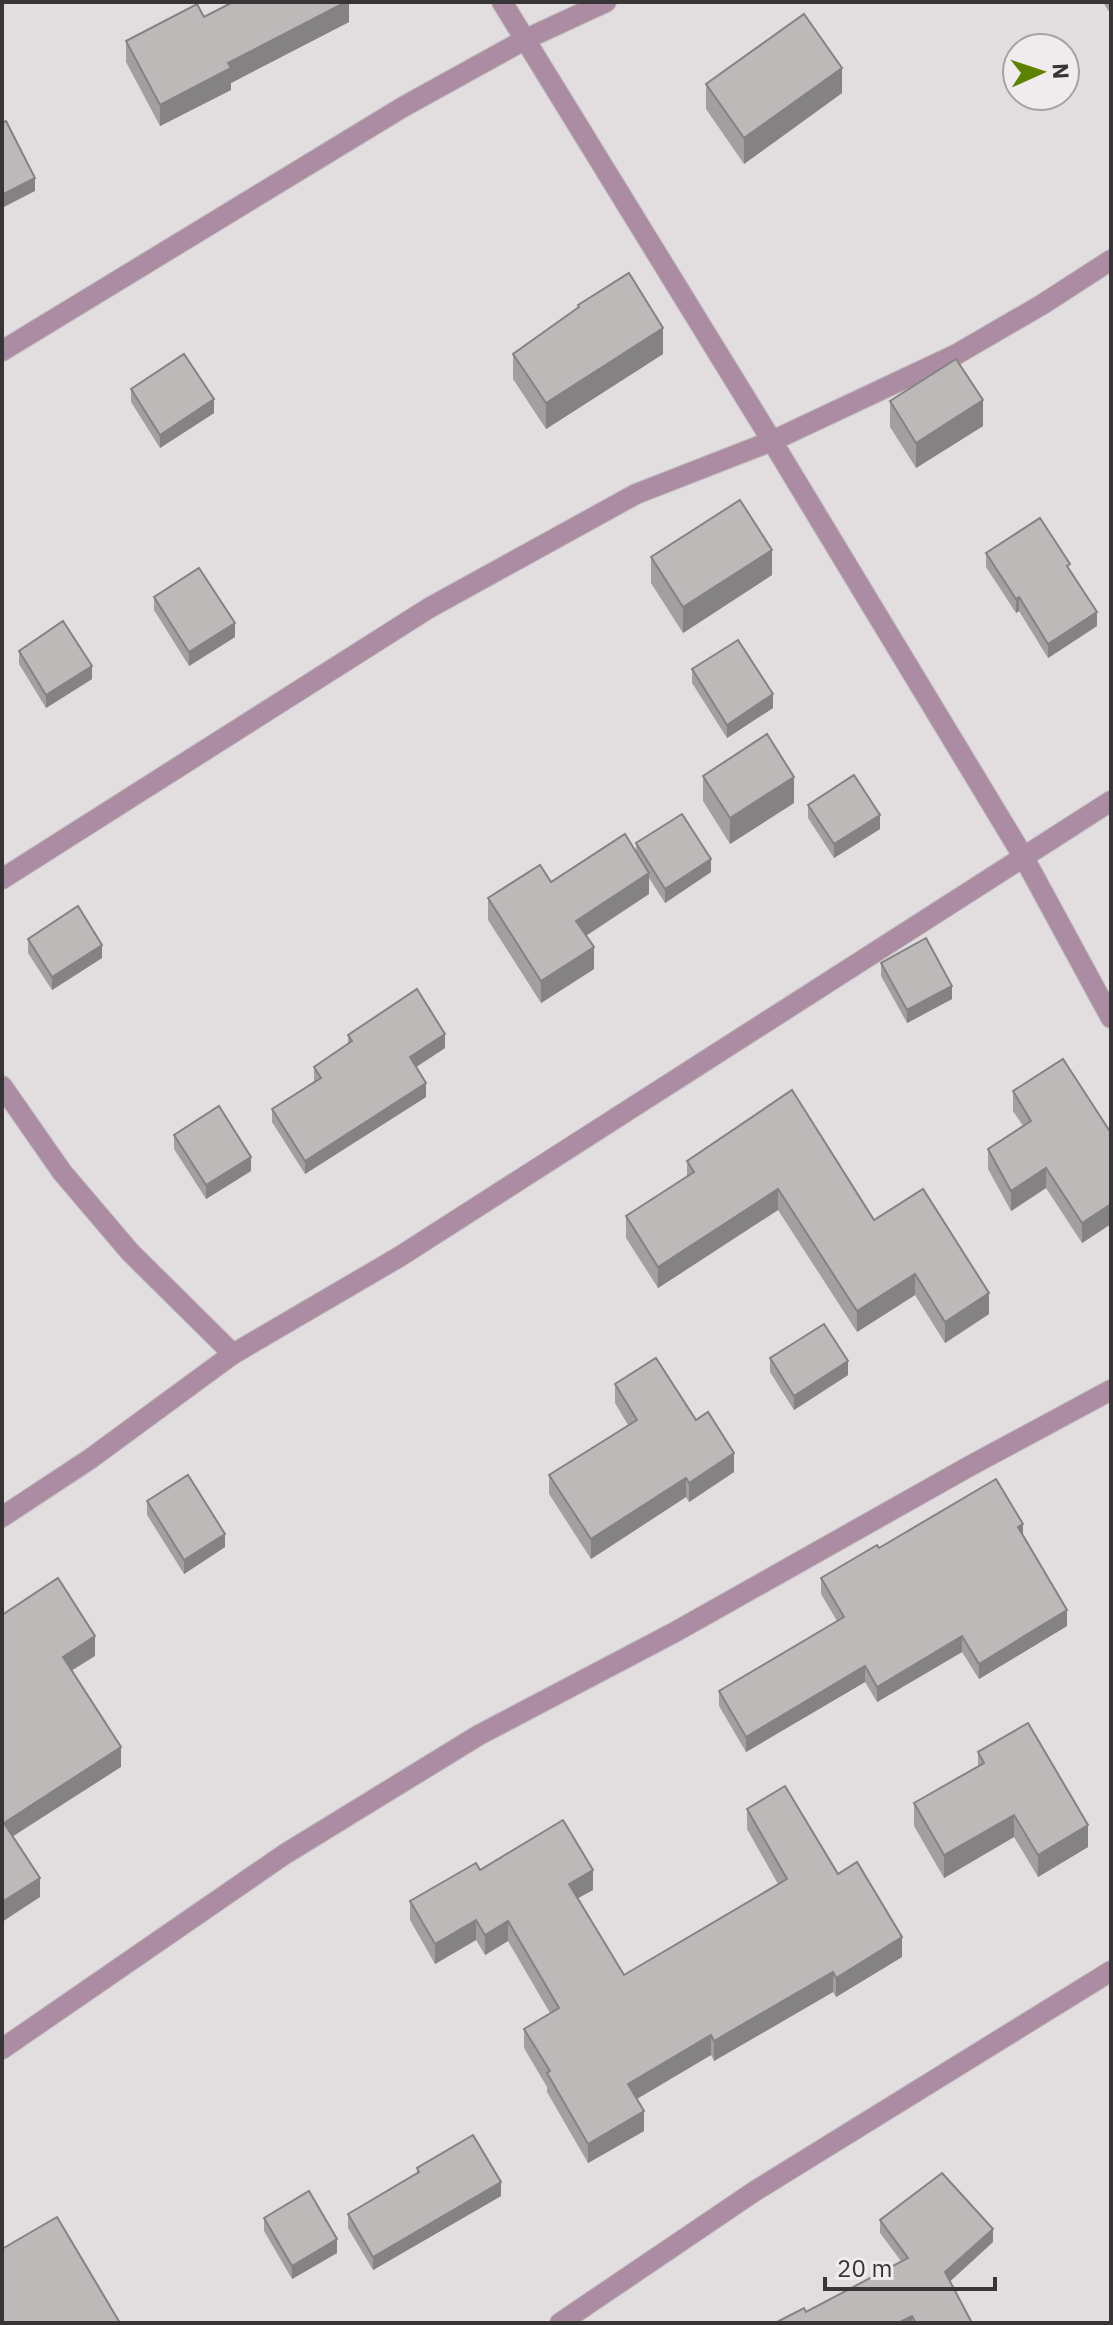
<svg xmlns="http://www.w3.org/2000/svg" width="1113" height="2325" font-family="'IBM Plex Sans',sans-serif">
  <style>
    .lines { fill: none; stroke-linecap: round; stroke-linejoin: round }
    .minor-casing { stroke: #c0bcbd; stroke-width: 22 }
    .minor { stroke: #ac8ca3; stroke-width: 20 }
    .wall { fill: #a39f9f }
    .shaded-wall { fill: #848282 }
    .building { fill: #bdb9b9; stroke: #848282; stroke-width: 2 }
  </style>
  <rect width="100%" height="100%" fill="#e2dedf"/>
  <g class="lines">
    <defs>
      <g id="minor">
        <polyline points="502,2 772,441 1023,856 1111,1018"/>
        <polyline points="2,351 403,107 526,39 606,2"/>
        <polyline points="2,879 429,608 636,494 772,441 957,354 1043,304 1111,260"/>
        <polyline points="2,1086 62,1172 130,1252 233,1354"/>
        <polyline points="2,1517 90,1459 233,1354 399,1257 1111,801"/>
        <polyline points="2,2049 285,1854 479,1735 675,1632 968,1467 1111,1390"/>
        <polyline points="560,2323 755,2191 1111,1971"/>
      </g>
    </defs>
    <use href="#minor" class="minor-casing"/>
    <use href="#minor" class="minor"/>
  </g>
  <g class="wall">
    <polygon points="349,2 349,22 231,83 231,90 160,126 126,62 126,41 204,17"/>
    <polygon points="1103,2 1111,2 1111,15"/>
    <polygon points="706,84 842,93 744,164 706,109"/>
    <polygon points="578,305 663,354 546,429 513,379 513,354 578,308"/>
    <polygon points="131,389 214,413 160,448 131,402"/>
    <polygon points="890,401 983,426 916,468 890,427"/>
    <polygon points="986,553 1070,570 1097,626 1048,658 1019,611 1016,613 986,567"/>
    <polygon points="651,557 772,575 683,633 651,583"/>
    <polygon points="154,597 235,637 189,666 154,610"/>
    <polygon points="19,651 92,679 46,708 19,664"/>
    <polygon points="692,669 773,708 727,738 692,683"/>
    <polygon points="703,776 794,803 730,844 703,801"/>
    <polygon points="808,805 880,829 834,858 808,818"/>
    <polygon points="636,843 711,872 665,903 649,878 649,894 586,936 594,969 541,1003 488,920 488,898 551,882 636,852"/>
    <polygon points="28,939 102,958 52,990 28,953"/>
    <polygon points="881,963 952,999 907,1023 881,976"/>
    <polygon points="348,1035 445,1048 416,1067 426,1097 305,1174 272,1122 272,1109 314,1081 314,1067 348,1044"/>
    <polygon points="1013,1091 1111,1133 1111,1224 1082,1243 1046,1188 1011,1211 988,1169 988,1149 1023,1126 1013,1111"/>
    <polygon points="174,1135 251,1171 206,1199 174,1149"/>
    <polygon points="687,1161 874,1220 989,1314 945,1343 915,1295 857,1332 778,1210 658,1288 626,1238 626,1216 687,1177"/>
    <polygon points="770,1358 848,1375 794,1410 770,1372"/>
    <polygon points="615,1384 696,1420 734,1472 689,1502 686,1497 591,1559 549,1494 549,1475 628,1425 615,1403"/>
    <polygon points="147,1501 225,1547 184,1574 147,1515"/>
    <polygon points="1023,1536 1067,1626 979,1679 962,1652 877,1702 865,1682 746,1752 719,1706 719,1691 837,1621 821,1594 821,1578 879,1548"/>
    <polygon points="978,1752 1088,1847 1038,1877 1014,1837 944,1878 914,1826 914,1803 978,1767"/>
    <polygon points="747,1809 838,1874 902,1957 836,1997 833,1992 714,2061 711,2055 637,2099 644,2131 588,2163 547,2092 547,2087 524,2048 524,2029 550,2013 508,1941 485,1955 476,1940 435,1964 410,1920 410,1901 480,1870 593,1890 578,1898 624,1975 778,1884 747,1829"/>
    <polygon points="417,2168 501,2196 373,2270 348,2228 348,2214 417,2174"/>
    <polygon points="264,2218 337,2253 292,2279 264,2231"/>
    <polygon points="880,2220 993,2242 950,2281 972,2323 775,2323 806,2312 901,2261 880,2233"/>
  </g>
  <g class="shaded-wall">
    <polygon points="346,2 349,2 349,22 231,83 231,90 160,126 160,105 228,63"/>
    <polygon points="842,68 842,93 744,164 744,138"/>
    <polygon points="35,178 35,191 2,208 2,195"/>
    <polygon points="663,328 663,354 546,429 546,403"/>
    <polygon points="214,399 214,413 160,448 160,435"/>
    <polygon points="983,400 983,426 916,468 916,443"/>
    <polygon points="4,530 4,550 2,552 2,532"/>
    <polygon points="772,550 772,575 683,633 683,607"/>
    <polygon points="1019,597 1019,611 1016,613 1016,599"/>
    <polygon points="1097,612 1097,626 1048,658 1048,644"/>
    <polygon points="235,623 235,637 189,666 189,652"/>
    <polygon points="92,666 92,679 46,708 46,695"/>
    <polygon points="773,694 773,708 727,738 727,725"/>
    <polygon points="794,777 794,803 730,844 730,818"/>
    <polygon points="880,815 880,829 834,858 834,844"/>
    <polygon points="711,859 711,872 665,903 665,889"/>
    <polygon points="649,873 649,894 576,942 576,921"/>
    <polygon points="102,945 102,958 52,990 52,977"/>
    <polygon points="594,947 594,969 541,1003 541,981"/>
    <polygon points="952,986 952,999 907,1023 907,1010"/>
    <polygon points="445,1034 445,1048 410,1071 410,1057"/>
    <polygon points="426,1083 426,1097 305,1174 305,1161"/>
    <polygon points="251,1157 251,1171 206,1199 206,1185"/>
    <polygon points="1046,1168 1046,1188 1011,1211 1011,1191"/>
    <polygon points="778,1189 778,1210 658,1288 658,1267"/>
    <polygon points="1111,1204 1111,1224 1082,1243 1082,1223"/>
    <polygon points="915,1274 915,1295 857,1332 857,1311"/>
    <polygon points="989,1293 989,1314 945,1343 945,1322"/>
    <polygon points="848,1361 848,1375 794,1410 794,1396"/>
    <polygon points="734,1453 734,1472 689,1502 689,1483"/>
    <polygon points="686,1478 686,1497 591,1559 591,1539"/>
    <polygon points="1023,1524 1023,1539 1018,1527"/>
    <polygon points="225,1534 225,1547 184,1574 184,1560"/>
    <polygon points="1067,1610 1067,1626 979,1679 979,1664"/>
    <polygon points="95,1636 95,1656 63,1676 63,1657"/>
    <polygon points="962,1636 962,1652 877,1702 877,1687"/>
    <polygon points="865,1666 865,1682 746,1752 746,1737"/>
    <polygon points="121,1747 121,1767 4,1842 4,1823"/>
    <polygon points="1014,1815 1014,1837 944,1878 944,1855"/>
    <polygon points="1088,1825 1088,1847 1038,1877 1038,1855"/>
    <polygon points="593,1870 593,1890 569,1903 569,1884"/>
    <polygon points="40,1878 40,1897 2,1922 2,1902"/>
    <polygon points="476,1920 476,1940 435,1964 435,1944"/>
    <polygon points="508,1921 508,1941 485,1955 485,1935"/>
    <polygon points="902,1937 902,1957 836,1997 836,1978"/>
    <polygon points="833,1972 833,1992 714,2061 714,2041"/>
    <polygon points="711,2035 711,2055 628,2104 628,2084"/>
    <polygon points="644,2111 644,2131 588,2163 588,2144"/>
    <polygon points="501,2182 501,2196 373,2270 373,2257"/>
    <polygon points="993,2229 993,2242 945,2286 945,2272"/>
    <polygon points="337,2239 337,2253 292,2279 292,2266"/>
    <polygon points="912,2316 912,2323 898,2323"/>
  </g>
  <g class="building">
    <polygon points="233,2 346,2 228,63 231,68 160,105 126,41 197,4 204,17"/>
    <polygon points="804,14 842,68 744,138 706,84"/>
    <polygon points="6,121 35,178 2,195 2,123"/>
    <polygon points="629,273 663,328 546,403 513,354 579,307 578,305"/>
    <polygon points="184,354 214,399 160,435 131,389"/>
    <polygon points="956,359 983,400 916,443 890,401"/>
    <polygon points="740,500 772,550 683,607 651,557"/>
    <polygon points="1040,518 1070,564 1067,566 1097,612 1048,644 1019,597 1016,599 986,553"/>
    <polygon points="199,568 235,623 189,652 154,597"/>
    <polygon points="63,621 92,666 46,695 19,651"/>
    <polygon points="738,640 773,694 727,725 692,669"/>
    <polygon points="767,734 794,777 730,818 703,776"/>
    <polygon points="854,775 880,815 834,844 808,805"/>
    <polygon points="682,814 711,859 665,889 636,843"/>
    <polygon points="625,834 649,873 576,921 594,947 541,981 488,898 540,865 551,882"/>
    <polygon points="78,906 102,945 52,977 28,939"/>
    <polygon points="926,938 952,986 907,1010 881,963"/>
    <polygon points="417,989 445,1034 410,1057 426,1083 305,1161 272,1109 321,1078 314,1067 352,1041 348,1035"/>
    <polygon points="1063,1059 1111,1133 1111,1204 1082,1223 1046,1168 1011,1191 988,1149 1031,1121 1013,1091"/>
    <polygon points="792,1090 874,1220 923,1189 989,1293 945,1322 915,1274 857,1311 778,1189 658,1267 626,1216 694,1172 687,1161"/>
    <polygon points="219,1106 251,1157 206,1185 174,1135"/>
    <polygon points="824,1324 848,1361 794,1396 770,1358"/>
    <polygon points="656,1358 696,1420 708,1412 734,1453 689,1483 686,1478 591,1539 549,1475 637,1420 615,1384"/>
    <polygon points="188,1475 225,1534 184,1560 147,1501"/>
    <polygon points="996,1479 1023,1524 1018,1527 1067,1610 979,1664 962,1636 877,1687 865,1666 746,1737 719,1691 844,1617 821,1578 877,1545 879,1548"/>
    <polygon points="58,1578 95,1636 63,1657 121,1747 4,1823 40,1878 2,1902 2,1615"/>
    <polygon points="1028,1723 1088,1825 1038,1855 1014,1815 944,1855 914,1803 984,1763 978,1752"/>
    <polygon points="785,1786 838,1874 857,1862 902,1937 836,1978 833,1972 714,2041 711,2035 628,2084 644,2111 588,2144 547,2073 550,2071 524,2029 559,2008 508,1921 485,1935 476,1920 435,1944 410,1901 476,1863 480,1870 563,1820 593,1870 569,1884 624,1975 787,1879 747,1809"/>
    <polygon points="473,2135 501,2182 373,2257 348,2214 419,2172 417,2168"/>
    <polygon points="942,2173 993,2229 945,2272 972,2323 916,2323 912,2316 898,2323 775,2323 804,2308 806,2312 908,2258 880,2220"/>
    <polygon points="309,2191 337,2239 292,2266 264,2218"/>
    <polygon points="57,2217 120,2323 2,2323 2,2249"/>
  </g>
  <rect width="1113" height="2325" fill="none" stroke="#373535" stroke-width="8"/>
  <g transform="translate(1041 72) rotate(87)"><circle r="38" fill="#f0ebec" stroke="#a6a2a3" stroke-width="2"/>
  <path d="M0-6L14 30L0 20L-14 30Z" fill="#5d8200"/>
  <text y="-12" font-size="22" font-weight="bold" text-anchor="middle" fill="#373535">N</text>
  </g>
  <path d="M825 2277v12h170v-12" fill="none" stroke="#373535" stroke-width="4"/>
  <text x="837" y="2277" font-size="24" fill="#373535" stroke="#f0ebec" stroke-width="6" paint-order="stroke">20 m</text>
</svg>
